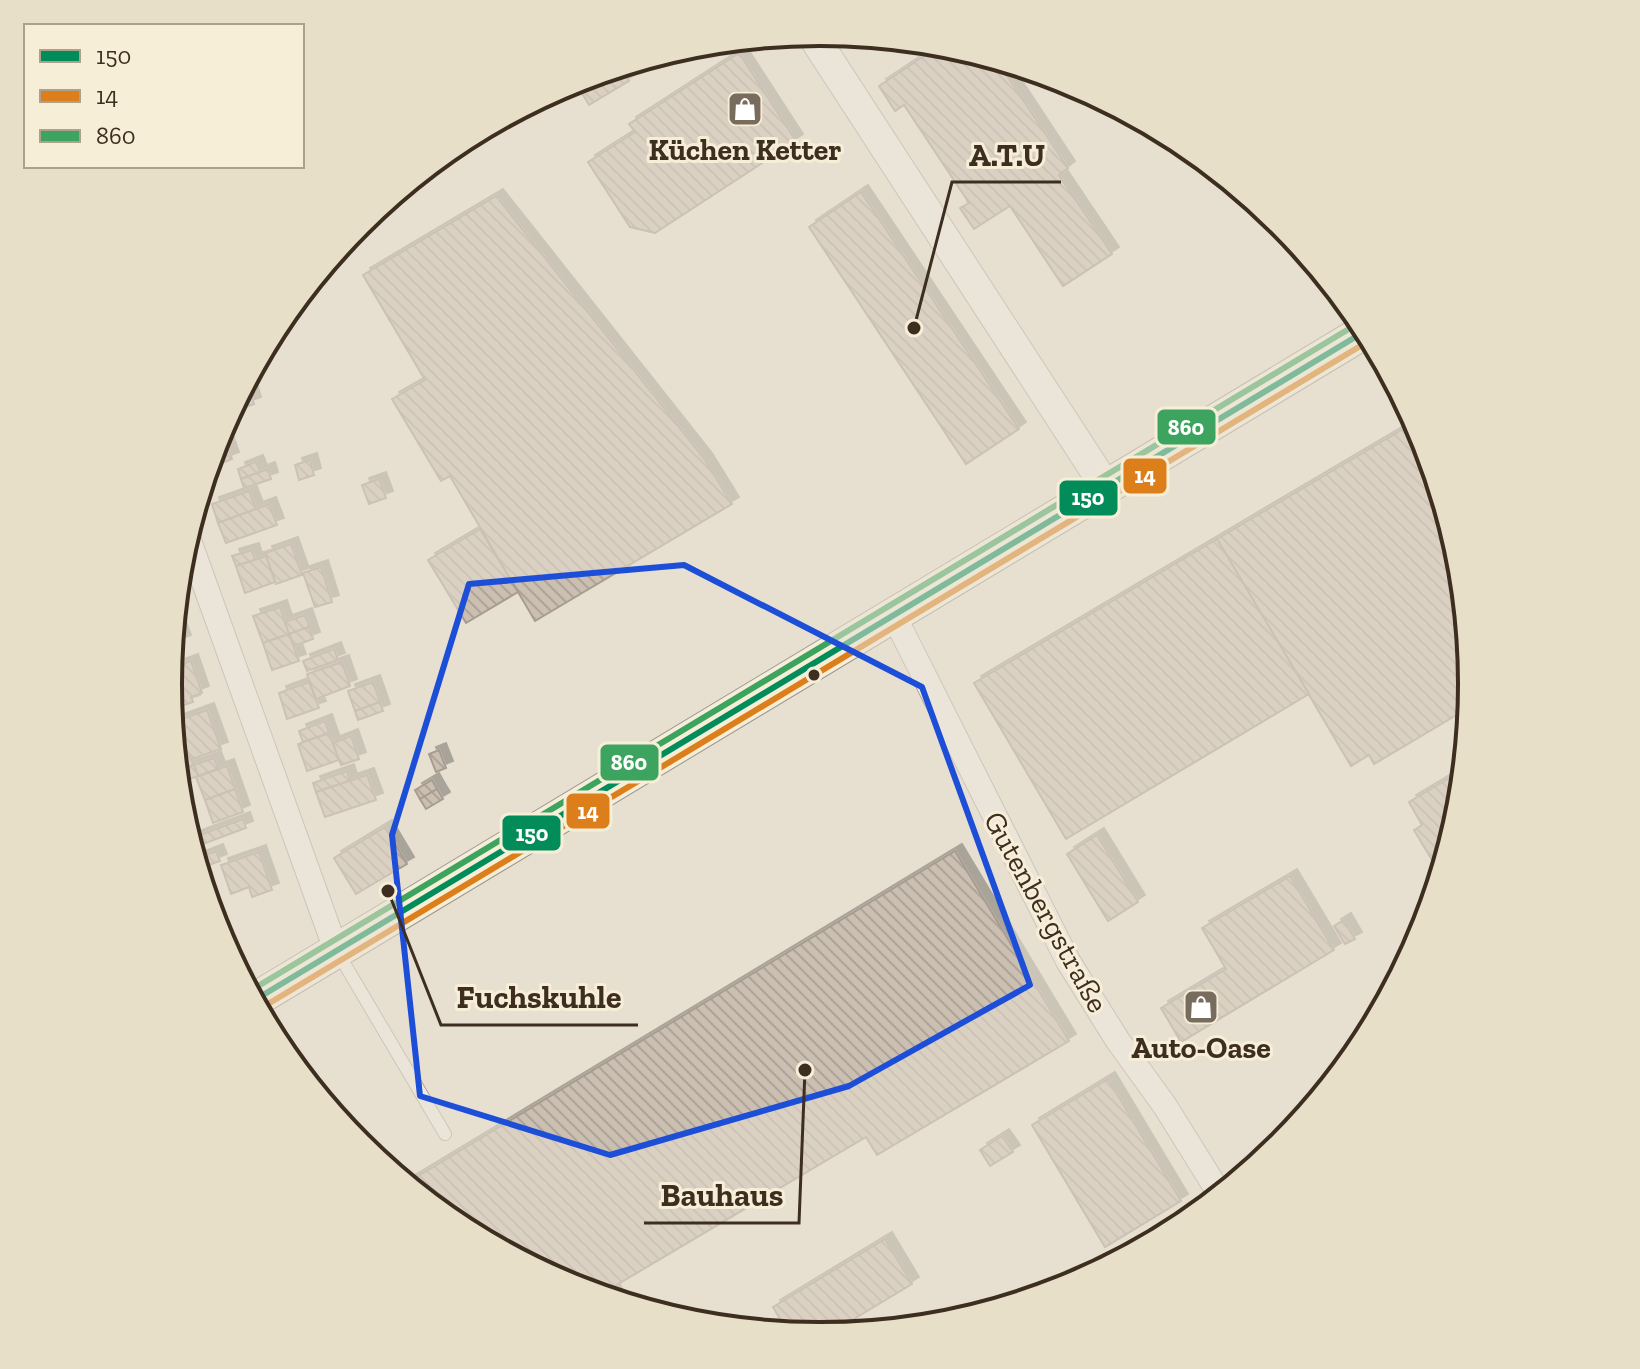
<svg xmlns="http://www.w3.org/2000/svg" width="1640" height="1369" font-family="'Zilla Slab',serif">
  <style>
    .building { fill: url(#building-back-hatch); stroke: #a89c90; stroke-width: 2; filter: url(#shadow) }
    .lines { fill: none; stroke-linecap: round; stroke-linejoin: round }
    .service-casing { stroke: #ada599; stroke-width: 14 }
    .minor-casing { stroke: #ada599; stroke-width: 26 }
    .tertiary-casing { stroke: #ada599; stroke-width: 32 }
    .secondary-casing { stroke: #9c958a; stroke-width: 36 }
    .service { stroke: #efebe3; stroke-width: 12 }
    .minor { stroke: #efebe3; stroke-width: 24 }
    .tertiary { stroke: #efebe3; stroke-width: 30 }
    .secondary { stroke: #efebe3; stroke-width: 34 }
    .bus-1-casing { stroke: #f7eed8; stroke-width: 12 }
    .bus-2-casing { stroke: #f7eed8; stroke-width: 12 }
    .bus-3-casing { stroke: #f7eed8; stroke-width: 12 }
    .bus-1 { stroke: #018c5a; stroke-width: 6 }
    .bus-2 { stroke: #dc7e1a; stroke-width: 6 }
    .bus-3 { stroke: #3ca45e; stroke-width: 6 }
    .marked { fill: none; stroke: #1d4ed8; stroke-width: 6; stroke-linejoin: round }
    .bus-dot { fill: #3d2e20; stroke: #f7eed8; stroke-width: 3 }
    .labels { text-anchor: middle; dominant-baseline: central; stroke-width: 6; stroke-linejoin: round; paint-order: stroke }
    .poi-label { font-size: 30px; font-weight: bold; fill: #3d2e20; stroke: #f7eed8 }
    .street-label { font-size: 30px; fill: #3d2e20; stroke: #f7eed8 }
    .rim { fill: none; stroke: #3d2e20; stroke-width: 4 }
    .leader { fill: none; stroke: #3d2e20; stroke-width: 3 }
    .callout-dot { fill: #3d2e20; stroke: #f7eed8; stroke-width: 3 }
    .callout-label { font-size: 32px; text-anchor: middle; font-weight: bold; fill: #3d2e20; stroke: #f7eed8; stroke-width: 6; stroke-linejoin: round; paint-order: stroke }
    .line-badge { stroke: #f7eed8; stroke-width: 3 }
    .badge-label { font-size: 22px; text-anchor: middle; font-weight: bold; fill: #fff }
  </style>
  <defs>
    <pattern id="building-back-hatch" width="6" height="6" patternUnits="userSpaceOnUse" patternTransform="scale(2)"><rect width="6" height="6" fill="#cbbfb2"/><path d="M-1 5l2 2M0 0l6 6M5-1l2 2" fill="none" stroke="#afa499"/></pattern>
    <filter id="shadow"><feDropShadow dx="7" dy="-7" stdDeviation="0" flood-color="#0004"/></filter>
  </defs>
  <rect width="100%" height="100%" fill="#e7e0d1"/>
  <g class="building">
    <polygon points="942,44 996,59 1068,168 1059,175 1112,254 1063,286 1010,206 974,229 960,208 969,203 904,105 895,111 879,86"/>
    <polygon points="683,47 654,64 651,57"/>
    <polygon points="739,53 796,141 655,233 630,227 588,162 635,132 629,124"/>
    <polygon points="620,66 629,81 589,105 577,85 597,74"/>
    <polygon points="861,192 1019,429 966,464 809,227"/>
    <polygon points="496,196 705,460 732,504 535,621 450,476 441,481 392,399 425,380 363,275"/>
    <polygon points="250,390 254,404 233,411 231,408 239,394"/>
    <polygon points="1412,414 1423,435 1460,558 1472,685 1470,707 1374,764 1369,755 1351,766 1217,539 1415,422"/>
    <polygon points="222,431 232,459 207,469 217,434"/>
    <polygon points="310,460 314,475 299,480 295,465"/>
    <polygon points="256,462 260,472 241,479 238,469"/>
    <polygon points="268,469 271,479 244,488 241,479"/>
    <polygon points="379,479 386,498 369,504 362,485"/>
    <polygon points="249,491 256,509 218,523 212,504"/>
    <polygon points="269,504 277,525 226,543 218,523"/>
    <polygon points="480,529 518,592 466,623 428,560"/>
    <polygon points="1217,539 1309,694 1066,839 974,683"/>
    <polygon points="291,544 302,575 276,584 265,553"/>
    <polygon points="252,550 255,560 236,566 232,556"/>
    <polygon points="266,556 275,582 245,593 236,566"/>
    <polygon points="321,567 332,602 315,607 303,573"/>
    <polygon points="280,607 289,634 263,643 253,616"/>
    <polygon points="174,615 184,642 171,647"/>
    <polygon points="305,615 309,627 289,634 285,622"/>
    <polygon points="309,627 313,639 294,646 289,634"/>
    <polygon points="289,634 299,661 272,670 263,643"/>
    <polygon points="334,649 338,660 307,671 303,661"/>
    <polygon points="191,661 202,693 191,697 193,702 173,709 168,684 169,669"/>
    <polygon points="342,662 350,686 316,699 307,674"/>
    <polygon points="309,682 319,708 287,719 279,693"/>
    <polygon points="373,682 380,702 355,711 348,691"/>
    <polygon points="380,702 383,711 358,720 355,711"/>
    <polygon points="207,710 221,749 189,760 182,739 173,742 171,723"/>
    <polygon points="325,721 329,733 303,742 299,731"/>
    <polygon points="329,733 339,760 307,771 298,744"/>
    <polygon points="351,736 359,759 341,765 333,743"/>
    <polygon points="186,750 194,765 176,771 174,754"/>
    <polygon points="439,750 446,768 436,772 429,754"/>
    <polygon points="214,758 218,769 198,776 194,765"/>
    <polygon points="194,765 198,776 178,783 176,771"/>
    <polygon points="227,766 235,789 205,800 196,777"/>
    <polygon points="1464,769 1460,812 1441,875 1414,830 1422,825 1409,802"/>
    <polygon points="347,771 350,781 316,792 313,783"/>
    <polygon points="367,775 376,800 325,817 316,792"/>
    <polygon points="432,780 437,789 420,799 415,790"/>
    <polygon points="235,789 243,812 213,823 205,800"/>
    <polygon points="437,789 443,799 426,809 420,799"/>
    <polygon points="179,794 186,815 182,817 180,811"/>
    <polygon points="243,819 246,828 195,847 192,838"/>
    <polygon points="385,827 407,864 356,894 334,858"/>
    <polygon points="1097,835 1138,902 1108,921 1067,854"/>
    <polygon points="216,851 220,861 201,868 198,858"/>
    <polygon points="955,851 1069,1041 877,1155 866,1137 598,1296 570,1287 457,1227 405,1184"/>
    <polygon points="259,852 272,890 252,897 249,887 231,894 221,865"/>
    <polygon points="1290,876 1334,950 1181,1042 1161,1008 1226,969 1202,928"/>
    <polygon points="1344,920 1355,939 1345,944 1334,926"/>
    <polygon points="1108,1079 1181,1201 1105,1247 1032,1125"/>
    <polygon points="1002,1136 1013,1152 990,1166 980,1150"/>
    <polygon points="885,1239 912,1284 824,1337 789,1334 773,1307"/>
    <polygon points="611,1288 619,1302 598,1296"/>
  </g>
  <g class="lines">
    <defs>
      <polyline id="service" points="338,953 445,1134"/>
      <g id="minor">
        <polyline points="187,535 336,950"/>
        <polyline points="893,614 1068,961 1118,1041 1165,1106 1221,1196"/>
      </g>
      <polyline id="tertiary" points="811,33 1106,487"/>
      <polyline id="secondary" points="253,1001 1367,330"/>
    </defs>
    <use href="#service" class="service-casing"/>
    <use href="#minor" class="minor-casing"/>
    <use href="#tertiary" class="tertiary-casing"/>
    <use href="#secondary" class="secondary-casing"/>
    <use href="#service" class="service"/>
    <use href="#minor" class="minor"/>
    <use href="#tertiary" class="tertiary"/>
    <use href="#secondary" class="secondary"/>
    <defs>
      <polyline id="bus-1" points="253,1001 1367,330"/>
      <polyline id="bus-2" points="258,1010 1372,339"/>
      <polyline id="bus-3" points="248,992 1362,321"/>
    </defs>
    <use href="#bus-1" class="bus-1-casing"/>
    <use href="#bus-2" class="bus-2-casing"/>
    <use href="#bus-3" class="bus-3-casing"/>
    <use href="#bus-1" class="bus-1"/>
    <use href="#bus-2" class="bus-2"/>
    <use href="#bus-3" class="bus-3"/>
  </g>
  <path d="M0 0H1640V1369H0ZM 684,565 L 922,687 L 1030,985 L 849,1086 L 610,1155 L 420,1096 L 392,835 L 469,584 Z" fill="#e7e0d1" fill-opacity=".55" fill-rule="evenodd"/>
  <path class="marked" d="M 684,565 L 922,687 L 1030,985 L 849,1086 L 610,1155 L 420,1096 L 392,835 L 469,584 Z"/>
  <defs>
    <symbol id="shop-square" viewBox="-11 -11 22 22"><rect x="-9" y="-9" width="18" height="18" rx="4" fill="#786c5e" stroke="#f7eed8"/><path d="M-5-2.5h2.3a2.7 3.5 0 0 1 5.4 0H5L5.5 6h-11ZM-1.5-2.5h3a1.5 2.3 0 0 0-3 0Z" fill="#fff"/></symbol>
  </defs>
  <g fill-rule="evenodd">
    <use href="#shop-square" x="725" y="89" width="40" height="40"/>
    <use href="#shop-square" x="1181" y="987" width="40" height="40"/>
  </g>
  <circle class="bus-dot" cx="814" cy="675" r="7"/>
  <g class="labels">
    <g class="poi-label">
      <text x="745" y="150">Küchen Ketter</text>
      <text x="1201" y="1048">Auto-Oase</text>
    </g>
    <g class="street-label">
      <text transform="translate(1046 912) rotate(61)">Gutenbergstraße</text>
    </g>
  </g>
  <path d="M0 0H1640V1369H0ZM182 684a638 638 0 1 1 1276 0a638 638 0 1 1-1276 0Z" fill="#e8dfc9" fill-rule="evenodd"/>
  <path class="rim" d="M182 684a638 638 0 1 1 1276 0a638 638 0 1 1-1276 0Z"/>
  <path class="leader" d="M914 328L952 182H1061M388 891L441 1025H638M805 1070L799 1223H644"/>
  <g class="callout-dot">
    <circle cx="914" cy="328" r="8"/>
    <circle cx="388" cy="891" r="8"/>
    <circle cx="805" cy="1070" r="8"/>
  </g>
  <g class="callout-label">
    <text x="1007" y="166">A.T.U</text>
    <text x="539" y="1008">Fuchskuhle</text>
    <text x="722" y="1206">Bauhaus</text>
  </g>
  <g class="line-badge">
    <rect x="1156" y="408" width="61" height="38" rx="8" fill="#3ca45e"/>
    <rect x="1122" y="457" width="46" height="38" rx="8" fill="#dc7e1a"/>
    <rect x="1058" y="479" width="61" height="38" rx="8" fill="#018c5a"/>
    <rect x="599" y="743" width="61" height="39" rx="8" fill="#3ca45e"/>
    <rect x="565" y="792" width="46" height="38" rx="8" fill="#dc7e1a"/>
    <rect x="501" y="814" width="61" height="38" rx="8" fill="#018c5a"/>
  </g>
  <g class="badge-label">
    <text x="1186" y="435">860</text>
    <text x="1145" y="483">14</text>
    <text x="1088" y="505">150</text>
    <text x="629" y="770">860</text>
    <text x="588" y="819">14</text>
    <text x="532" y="841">150</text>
  </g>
  <rect x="24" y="24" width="280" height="144" fill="#f7eed8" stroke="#ada18e" stroke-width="2"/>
  <rect x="40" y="50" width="40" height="12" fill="#018c5a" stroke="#ada18e" stroke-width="2"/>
  <text x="96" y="64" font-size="24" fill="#3d2e20">150</text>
  <rect x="40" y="90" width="40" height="12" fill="#dc7e1a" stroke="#ada18e" stroke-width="2"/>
  <text x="96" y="104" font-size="24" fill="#3d2e20">14</text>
  <rect x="40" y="130" width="40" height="12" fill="#3ca45e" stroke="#ada18e" stroke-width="2"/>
  <text x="96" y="144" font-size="24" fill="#3d2e20">860</text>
</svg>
